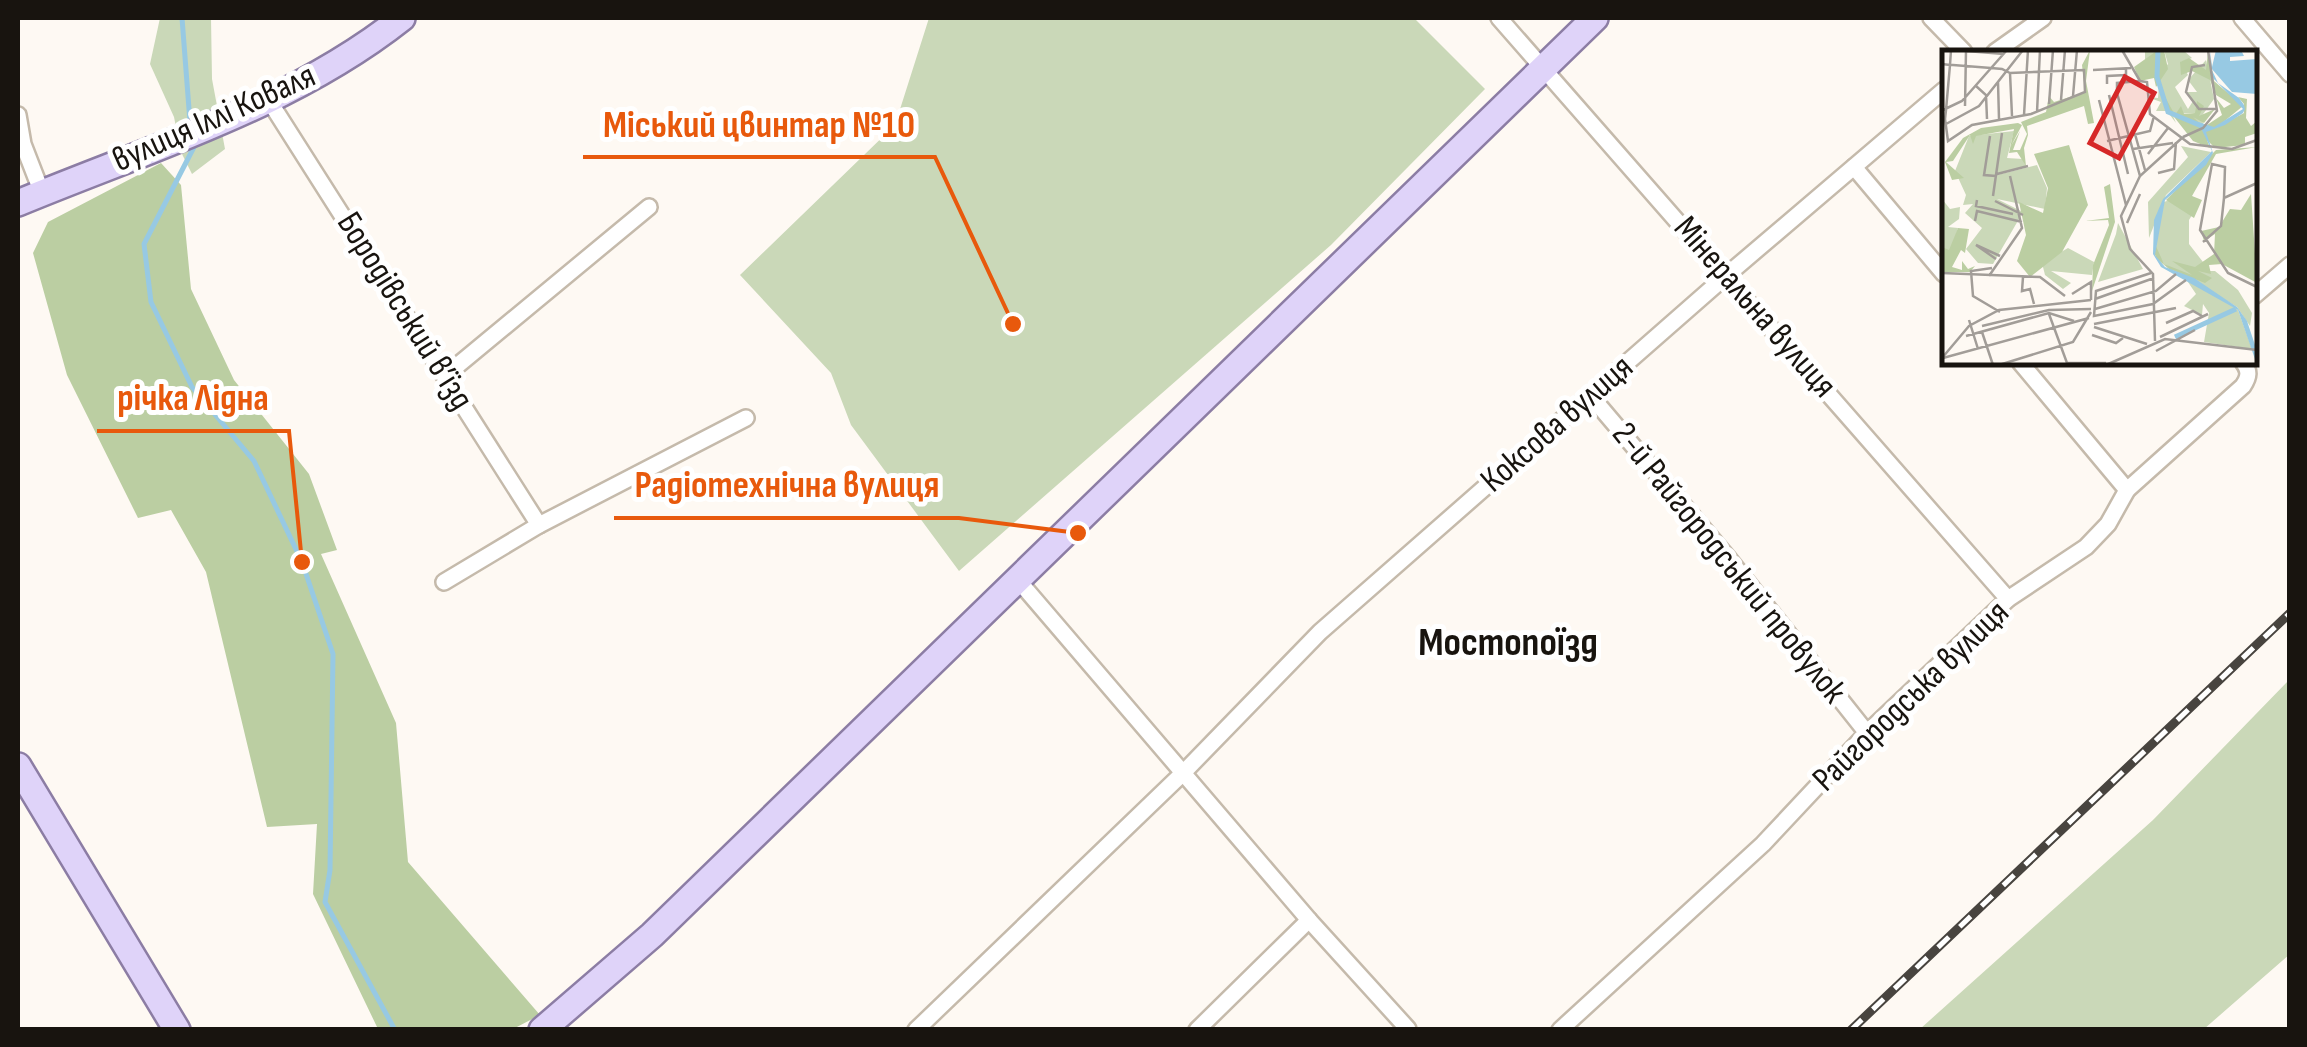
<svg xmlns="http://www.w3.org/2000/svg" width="2307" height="1047" font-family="'Sofia Sans Condensed',sans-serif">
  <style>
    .green { fill: #cad8b8 }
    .forest { fill: #bbcea2 }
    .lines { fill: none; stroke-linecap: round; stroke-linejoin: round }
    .stream { stroke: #97c9e3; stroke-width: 5 }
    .street-casing { stroke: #c5baab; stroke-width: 20 }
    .primary-casing { stroke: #8c7da4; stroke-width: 30 }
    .street { stroke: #fff; stroke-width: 15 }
    .primary { stroke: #dfd3f9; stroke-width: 25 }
    .rail-casing { stroke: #48443f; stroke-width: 9 }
    .rail { stroke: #fff; stroke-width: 5; stroke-dasharray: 15; stroke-linecap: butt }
    .labels { text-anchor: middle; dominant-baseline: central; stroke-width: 10; stroke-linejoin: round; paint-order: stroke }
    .street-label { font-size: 35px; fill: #18140f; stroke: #fff }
    .quarter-label { font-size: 40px; font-weight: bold; fill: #18140f; stroke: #fff }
    .inset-river { fill: none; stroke: #97c9e3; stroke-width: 5 }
    .inset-road { fill: none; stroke: #a29d98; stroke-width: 2.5 }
    .view { fill: #d62828; fill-opacity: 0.15; stroke: #d62828; stroke-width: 5 }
    .inset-edge { fill: none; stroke: #18140f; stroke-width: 5 }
    .leader { fill: none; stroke: #e8590c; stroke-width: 4 }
    .callout-dot { fill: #e8590c; stroke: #fff; stroke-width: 4 }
    .callout-label { font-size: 38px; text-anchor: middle; font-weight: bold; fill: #e8590c; stroke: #fff; stroke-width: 10; stroke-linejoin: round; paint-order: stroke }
  </style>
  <rect width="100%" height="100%" fill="#fef9f3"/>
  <g class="green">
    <polygon points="160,18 211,18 212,79 225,149 192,174 181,152 174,117 150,64"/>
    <polygon points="929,18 1414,18 1485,89 1331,245 959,571 851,425 831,373 740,275 895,125"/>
    <polygon points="2289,680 2289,955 2204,1029 1920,1029 2153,820"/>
  </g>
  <polygon class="forest" points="161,163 181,185 191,289 234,380 309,474 337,550 321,554 396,723 408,862 540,1015 513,1029 378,1029 313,894 317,824 267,827 206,572 171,510 138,518 67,375 33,253 48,222"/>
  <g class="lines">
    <g class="stream">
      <polyline points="182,18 190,122"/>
      <polyline points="194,147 144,244 151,302 192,387 254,461 302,562 333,654 330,870 325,902 395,1030"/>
    </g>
    <defs>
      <g id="street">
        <polyline points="1499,18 2008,599"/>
        <polyline points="1931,18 1964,52"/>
        <polyline points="2242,18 2290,74"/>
        <polyline points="1995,52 2043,18"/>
        <polyline points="268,99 539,525"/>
        <polyline points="18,115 23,144 42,193"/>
        <polyline points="1854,167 1944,274"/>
        <polyline points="2254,296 2290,265"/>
        <polyline points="2020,362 2127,490"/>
        <polyline points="446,375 649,207"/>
        <polyline points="1590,395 1728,558 1867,733"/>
        <polyline points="1017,579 1309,920 1408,1029"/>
        <polyline points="444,582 539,525 746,418"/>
        <polyline points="916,1030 1183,773 1320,632 1727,275 1944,90"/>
        <polyline points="1197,1030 1309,920"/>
        <path d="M 1560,1030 L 1763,844 L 1867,733 L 2008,599 L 2086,547 L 2108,524 L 2127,490 L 2243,386 C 2249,377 2250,371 2243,362"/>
      </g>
      <g id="primary">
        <path d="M 18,203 C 148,149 291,106 402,18"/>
        <polyline points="18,766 177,1030"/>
        <polyline points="542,1030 652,935 1595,18"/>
      </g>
    </defs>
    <use href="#street" class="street-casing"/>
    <use href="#primary" class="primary-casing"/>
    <use href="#street" class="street"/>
    <use href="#primary" class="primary"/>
    <defs>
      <polyline id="rail" points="1851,1030 2290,613"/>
    </defs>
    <use href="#rail" class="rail-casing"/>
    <use href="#rail" class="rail"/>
  </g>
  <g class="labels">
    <g class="street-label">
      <text transform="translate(214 118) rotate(-24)">вулиця Іллі Коваля</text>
      <text transform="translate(1755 307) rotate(49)">Мінеральна вулиця</text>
      <text transform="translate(405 311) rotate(58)">Бородівський в’їзд</text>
      <text transform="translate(1557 424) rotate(-41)">Коксова вулиця</text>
      <text transform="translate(1729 563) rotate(51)">2-й Райгородський провулок</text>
      <text transform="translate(1911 696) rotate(-44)">Райгородська вулиця</text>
    </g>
    <g class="quarter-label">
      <text x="1508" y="643">Мостопоїзд</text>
    </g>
  </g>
  <g transform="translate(1942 50)">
    <rect width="315" height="315" fill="#fef9f3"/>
    <path d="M 203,0 L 241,0 L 250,8 L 239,12 L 246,25 L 233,37 L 246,59 L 251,51 L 245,42 L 255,42 L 246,30 L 264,10 L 272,49 L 259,67 L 262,76 L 250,68 L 253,63 L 231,64 L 225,52 L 234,73 L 225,61 L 214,61 L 219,52 L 205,47 L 216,48 L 218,23 L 226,14 L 222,0 L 203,10 ZM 72,81 L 65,108 L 81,109 L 84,116 L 55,125 L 95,115 L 105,138 L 103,159 L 55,149 L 81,162 L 51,214 L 36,213 L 24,199 L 40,178 L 23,163 L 31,154 L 21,155 L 24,145 L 13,121 L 27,86 ZM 239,96 L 269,102 L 224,145 L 207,188 L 206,152 L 246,107 ZM 247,143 L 257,154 L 247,170 L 247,194 L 268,221 L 273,221 L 296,240 L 310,263 L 308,276 L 295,257 L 258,234 L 296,260 L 310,299 L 262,292 L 267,263 L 261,254 L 260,265 L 242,256 L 254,244 L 246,232 L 255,232 L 222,214 L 213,199 L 222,152 ZM 0,149 L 8,159 L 18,157 L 17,169 L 6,177 L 16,178 L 3,222 ZM 176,173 L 201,219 L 156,232 L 174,184 ZM 126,198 L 152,212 L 150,225 L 109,221 L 129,233 L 121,239 L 103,225 L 100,213 Z" fill="#cad8b8"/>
    <path d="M 148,0 L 144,31 L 152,73 L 146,74 L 142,56 L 85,76 L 86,85 L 82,98 L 84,116 L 75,102 L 67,103 L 72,79 L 34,86 L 31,94 L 28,85 L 11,111 L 4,112 L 22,128 L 10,130 L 3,112 L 21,88 L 39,78 L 76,73 L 80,75 L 69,96 L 78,81 L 71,100 L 78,100 L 85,84 L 79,72 L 104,62 L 107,46 L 112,52 L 143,42 L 140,15 ZM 216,0 L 222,0 L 226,19 L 214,37 L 212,28 L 198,31 L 192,17 ZM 266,1 L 272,31 L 301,56 L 274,78 L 302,63 L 302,54 L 296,47 L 305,49 L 304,68 L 309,76 L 315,71 L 315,83 L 303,87 L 303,95 L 273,98 L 265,90 L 268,98 L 251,91 L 225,58 L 223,47 L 233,65 L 239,56 L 242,64 L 253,63 L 255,51 L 262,56 L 257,66 L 273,59 L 262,73 L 251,67 L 262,77 L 280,65 L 274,48 L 282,58 L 289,54 L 274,45 L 268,30 L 250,21 L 239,25 L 238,12 L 247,8 L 264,20 ZM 127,95 L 146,155 L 120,202 L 88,227 L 75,211 L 84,185 L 77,152 L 101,163 L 106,138 L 92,104 ZM 315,97 L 274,104 L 250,146 L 260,150 L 252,168 L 224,150 L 274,100 ZM 168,134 L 173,172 L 150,241 L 151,215 L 167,175 L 166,170 L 143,171 L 167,168 L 162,137 ZM 309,144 L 315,233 L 280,214 L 267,215 L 269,224 L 256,221 L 270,228 L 263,233 L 227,219 L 215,209 L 213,205 L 213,194 L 222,214 L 250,225 L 230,211 L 253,217 L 272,204 L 273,184 L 262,191 L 259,181 L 277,177 L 288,159 L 299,160 ZM 16,178 L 27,179 L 23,203 L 19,200 L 10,217 L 20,220 L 20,211 L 26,219 L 33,216 L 28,222 L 0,222 L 0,197 L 7,200 Z" fill="#bbcea2"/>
    <path d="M 268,0 L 270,17 L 274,0 L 299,0 L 302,6 L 288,7 L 288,11 L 315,9 L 315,44 L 290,42 L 269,18 L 276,33 L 297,48 L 302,55 L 303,59 L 301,63 L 283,75 L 264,82 L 271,103 L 264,115 L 223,150 L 213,205 L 223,217 L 252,228 L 295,257 L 305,271 L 313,295 L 315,315 L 296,260 L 219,217 L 211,204 L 212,170 L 221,149 L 270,101 L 256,72 L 272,77 L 301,59 L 269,26 Z" fill="#97c9e3"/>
    <path class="inset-river" d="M 216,0 L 215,27 L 226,62 L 262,77M 233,287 L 294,259"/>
    <path class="inset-road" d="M 180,0 L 198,31 L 205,32 L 208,64 L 248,94 L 290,99 L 315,90M 24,1 L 62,4M 0,14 L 8,15 L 11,15 L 49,18 L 60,19 L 68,23 L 142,20 L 143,42 L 89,64 L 30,75 L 6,91 L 3,69 L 4,60 L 8,15 L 9,0M 263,15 L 250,17 L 244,42 L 257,59 L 275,59M 151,20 L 189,18M 68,23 L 70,66M 198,31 L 175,33 L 175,43 L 198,126M 56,32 L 57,69M 165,34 L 165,26 L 184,25 L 184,18M 34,36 L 44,45 L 45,69M 167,45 L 186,124M 131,46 L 135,0M 119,50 L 123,0M 157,50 L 184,155M 107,54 L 111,0M 23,56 L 24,0M 1,60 L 20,51 L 65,0M 95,62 L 98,0M 82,65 L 86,0M 4,74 L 37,56 L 81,0M 193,84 L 203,120M 48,86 L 42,125 L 54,126M 241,87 L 261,78 L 275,61 L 266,0M 165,91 L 208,81 L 212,66M 191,99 L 231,93M 206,104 L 226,78M 216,123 L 232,119 L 234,92M 55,124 L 86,116M 315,133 L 282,148 L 283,117 L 270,114 L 258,180 L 286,223 L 315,237M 51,146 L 60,83M 35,150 L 34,156 L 71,164M 53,151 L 81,165M 33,171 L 35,161 L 80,172M 185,173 L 198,144M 261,192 L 279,176 L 282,148M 54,209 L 34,195 L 58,206M 50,218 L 29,221 L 31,246 L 58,262M 0,223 L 98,227 L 123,246M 209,223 L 154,241 L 152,266 L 211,254 L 244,230M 47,226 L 80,178 L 68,126M 81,227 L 80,241 L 88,239 L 92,254M 130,244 L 149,232 L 149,250M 153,249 L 212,228M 153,259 L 214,241 L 234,224M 107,264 L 125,313 L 164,313M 27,270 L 36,299M 224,273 L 251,261 L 260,266M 152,274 L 234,258M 40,276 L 107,260 L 149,259M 152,277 L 205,294M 40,282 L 51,315M 150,285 L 174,293 L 181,288M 24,286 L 107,263 L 132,271M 218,287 L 266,264M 213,291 L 211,224 L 188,199 L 179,166 L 198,126 L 241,87M 214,301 L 253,280M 0,308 L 27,276 L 57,260 L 149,250M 1,308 L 147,268M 57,315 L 131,292 L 149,262M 164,315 L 223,289 L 315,300"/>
    <path class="view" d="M 183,27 L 212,43 L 177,108 L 148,93 Z"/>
    <rect width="315" height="315" class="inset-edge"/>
  </g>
  <path class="leader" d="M1013 324L935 157H583M302 562L289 431H97M1078 533L959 518H614"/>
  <g class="callout-dot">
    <circle cx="1013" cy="324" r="10"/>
    <circle cx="302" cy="562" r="10"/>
    <circle cx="1078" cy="533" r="10"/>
  </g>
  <g class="callout-label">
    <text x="759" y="137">Міський цвинтар №10</text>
    <text x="193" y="410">річка Лідна</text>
    <text x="787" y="497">Радіотехнічна вулиця</text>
  </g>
  <rect width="2307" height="1047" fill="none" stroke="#18140f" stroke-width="40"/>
</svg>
